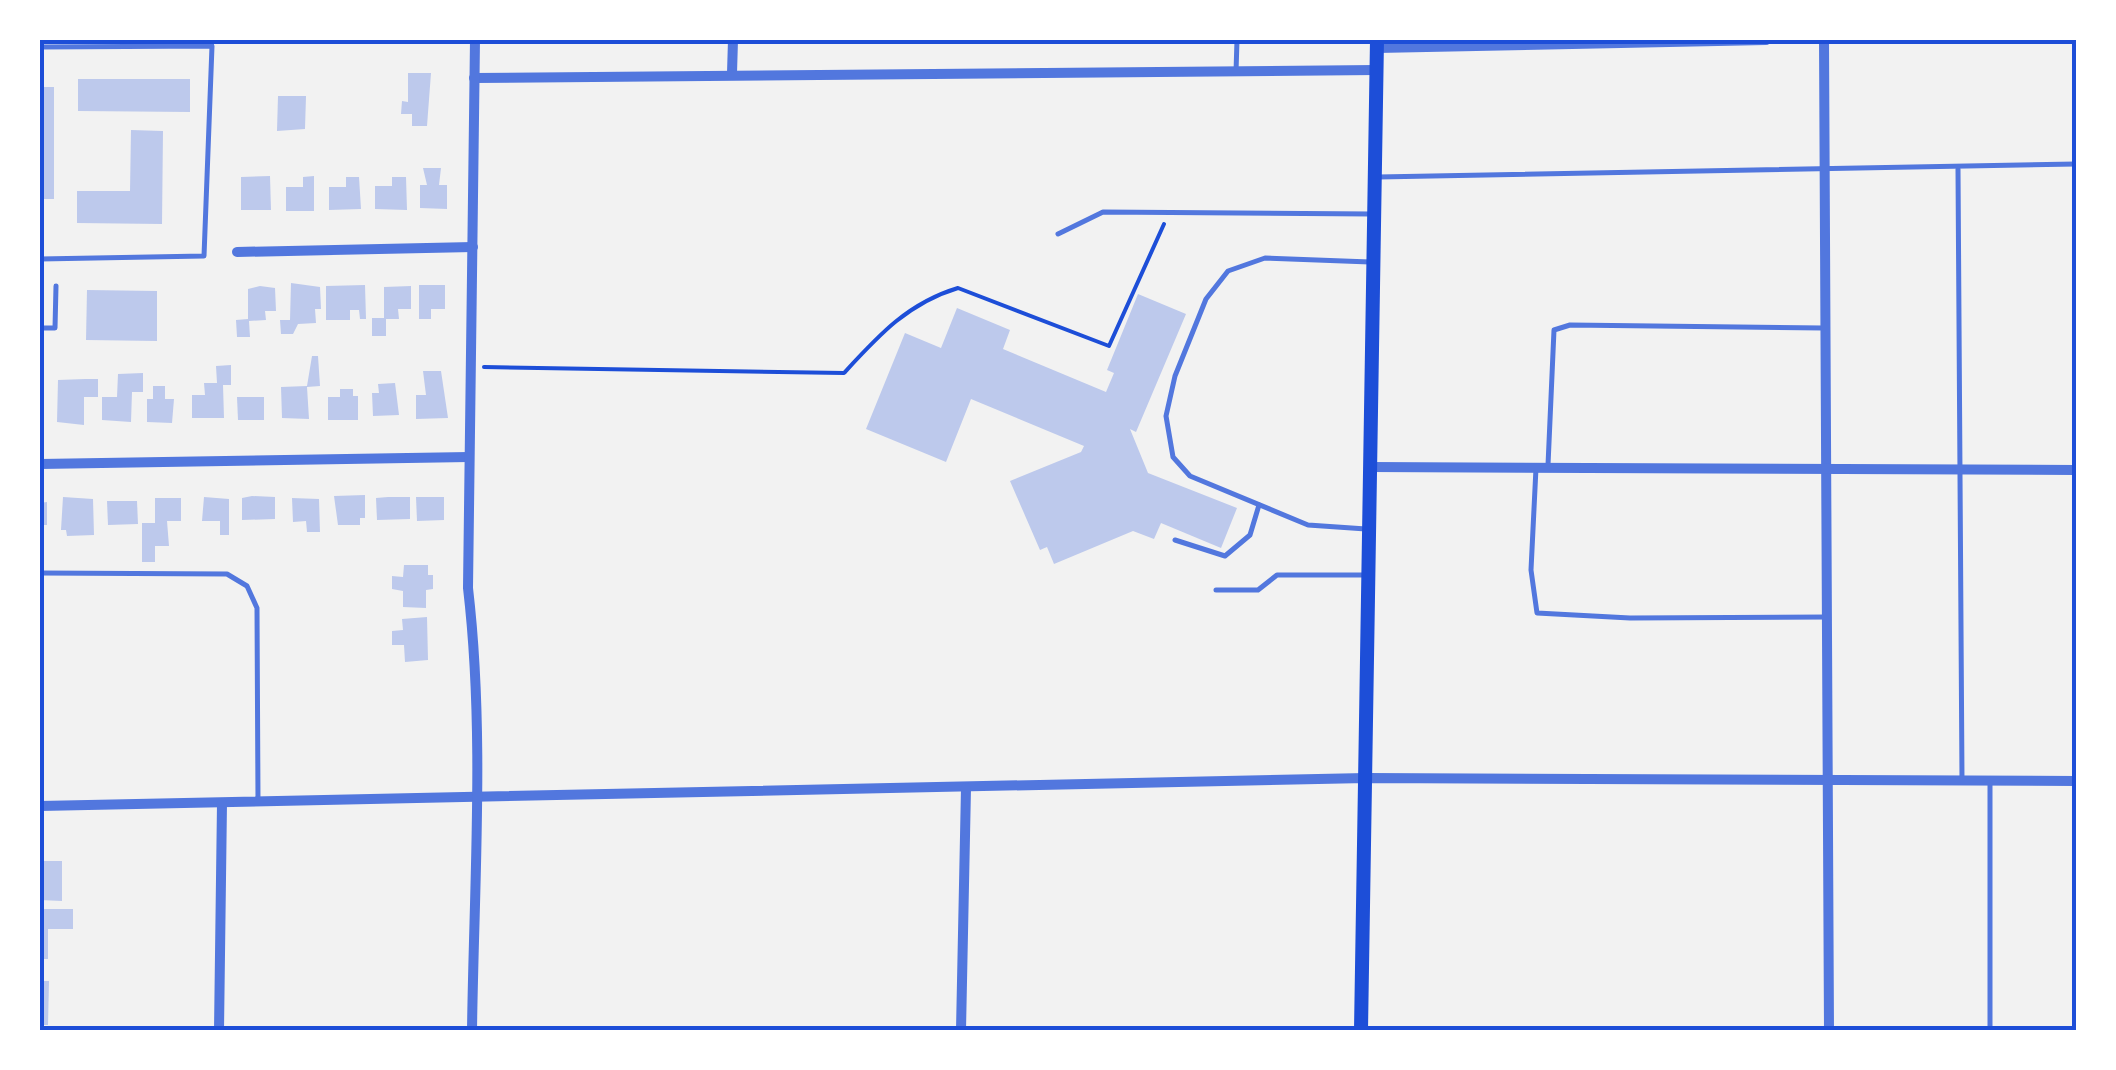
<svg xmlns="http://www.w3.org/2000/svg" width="2116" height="1070" font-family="Montserrat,sans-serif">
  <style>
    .building { fill: #bdc9ec }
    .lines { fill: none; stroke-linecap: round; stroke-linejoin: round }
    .path { stroke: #1d4ed8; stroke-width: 4 }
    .service { stroke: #5277de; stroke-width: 5 }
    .minor { stroke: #5277de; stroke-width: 10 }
    .secondary { stroke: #1d4ed8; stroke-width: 14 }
    .neatline { fill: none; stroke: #1d4ed8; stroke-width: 4 }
  </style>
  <rect width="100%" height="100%" fill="#f2f2f2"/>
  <g class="building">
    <polygon points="408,73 431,73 427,126 412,126 412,114 401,114 402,101 408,102"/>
    <polygon points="78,79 190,79 190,112 78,111"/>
    <rect x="40" y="87" width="14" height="112"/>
    <polygon points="278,96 306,96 305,129 277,131"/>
    <polygon points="131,130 163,131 162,224 77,223 77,191 130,191"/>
    <polygon points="423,168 441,168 439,185 447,185 447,209 420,208 420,185 427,185"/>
    <polygon points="270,176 271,210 241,210 241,177"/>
    <polygon points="314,176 314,211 286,211 286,187 303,187 303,177"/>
    <polygon points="346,177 359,177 361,209 329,210 329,187 346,187"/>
    <polygon points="392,177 406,177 407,210 375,209 375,186 392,186"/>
    <polygon points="291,283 320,287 321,309 315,309 316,323 298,324 293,334 281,334 280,320 290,320"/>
    <polygon points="365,285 366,319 360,319 359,310 350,310 350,320 326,320 326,286"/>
    <polygon points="419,285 445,285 445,309 431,309 431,319 419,319"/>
    <polygon points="260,286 275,288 276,311 265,311 266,320 249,321 250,337 237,337 236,320 248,319 248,289"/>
    <polygon points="411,286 411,309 398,309 399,319 386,319 386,336 372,336 372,318 384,318 384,287"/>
    <polygon points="87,290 157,291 157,341 86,340"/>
    <polygon points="1138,294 1186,314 1136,432 1130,429 1148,473 1237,508 1221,548 1161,523 1154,539 1133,531 1054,564 1047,547 1040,550 1010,481 1081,452 1084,446 971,399 946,462 866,429 905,333 941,348 957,308 1010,330 1003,349 1106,392 1114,373 1107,370"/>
    <polygon points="312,356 318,356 320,386 307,387 309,419 282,418 281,387 307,386"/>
    <polygon points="231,365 231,385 223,385 224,418 192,418 192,395 205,395 204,383 217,383 216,366"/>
    <polygon points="423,371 441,371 448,418 416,419 416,395 426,395"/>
    <polygon points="143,373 143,392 132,392 131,422 102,420 102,397 117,397 118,374"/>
    <polygon points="85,379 98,379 98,397 84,397 84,425 57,422 58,380"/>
    <polygon points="395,383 399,415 373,416 372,393 379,393 378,384"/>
    <polygon points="153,386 165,386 165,399 174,399 172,423 147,422 147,399 153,399"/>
    <polygon points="340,389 353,389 353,396 358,396 358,420 328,420 328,397 340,397"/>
    <polygon points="237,397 264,397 264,420 238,420"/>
    <polygon points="365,495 365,518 360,518 360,525 338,525 334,496"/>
    <polygon points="252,496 275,497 275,519 242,520 242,498"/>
    <polygon points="63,497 93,499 94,535 67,536 66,530 61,530"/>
    <polygon points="204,497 229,499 229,535 220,535 220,521 202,521"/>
    <polygon points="388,497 410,497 410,519 377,520 376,498"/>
    <polygon points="416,497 444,497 444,520 417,521"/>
    <polygon points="155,498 181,498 181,521 167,521 169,546 155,546 155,562 142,562 142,523 155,523"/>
    <polygon points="292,498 319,499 320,532 307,532 306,521 293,522"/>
    <polygon points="107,501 137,501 138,524 108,525"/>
    <polygon points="47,502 47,525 40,525 40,503"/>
    <polygon points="404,565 428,565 428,575 433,575 433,589 426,590 426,608 403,607 403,591 392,589 392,576 403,577"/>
    <polygon points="427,617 428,660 405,662 404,645 392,645 392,631 403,630 402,619"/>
    <polygon points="40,861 62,861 62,901 40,900"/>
    <polygon points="40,909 73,909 73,929 48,929 48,959 40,959"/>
    <polygon points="40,981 49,981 48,1025 40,1025"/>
  </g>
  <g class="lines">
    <path class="path" d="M 484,367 L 844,373 C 879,335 908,303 958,288 L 1109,346 L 1164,224"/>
    <g class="service">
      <polyline points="40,47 212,46 204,256 40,259"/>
      <polyline points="1236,72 1237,40"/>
      <polyline points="1958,169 1962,780"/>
      <polyline points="1378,177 2076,164"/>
      <polyline points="1058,234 1103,212 1371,214"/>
      <polyline points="40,328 55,328 56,286"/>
      <polyline points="1548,465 1554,330 1570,325 1823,328"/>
      <polyline points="1536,468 1531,570 1537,613 1630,618 1828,617"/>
      <polyline points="1366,529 1308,525 1190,476 1173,457 1166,416 1175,376 1206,299 1228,271 1265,258 1370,262"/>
      <polyline points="1175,540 1225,556 1250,535 1259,505"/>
      <polyline points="40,573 227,574 247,586 257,608 258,801"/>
      <polyline points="1216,590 1258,590 1277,575 1365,575"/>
      <polyline points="1990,781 1990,1030"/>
    </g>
    <g class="minor">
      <polyline points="1824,40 1829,1030"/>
      <polyline points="1377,48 1766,40"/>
      <polyline points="732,73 733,40"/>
      <polyline points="474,78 1376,70"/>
      <polyline points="237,252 473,247"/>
      <polyline points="40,464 469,457"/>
      <polyline points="1370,467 2076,470"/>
      <polyline points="40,806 1366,778 2076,781"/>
      <polyline points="219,1030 222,803"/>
      <path d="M 472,1030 C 474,883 485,734 468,588 L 475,40"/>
      <polyline points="961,1030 966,788"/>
    </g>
    <polyline class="secondary" points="1361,1030 1377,40"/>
  </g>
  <rect width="2116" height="1070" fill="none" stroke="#ffffff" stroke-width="85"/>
  <rect x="42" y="42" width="2032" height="986" class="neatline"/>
</svg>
